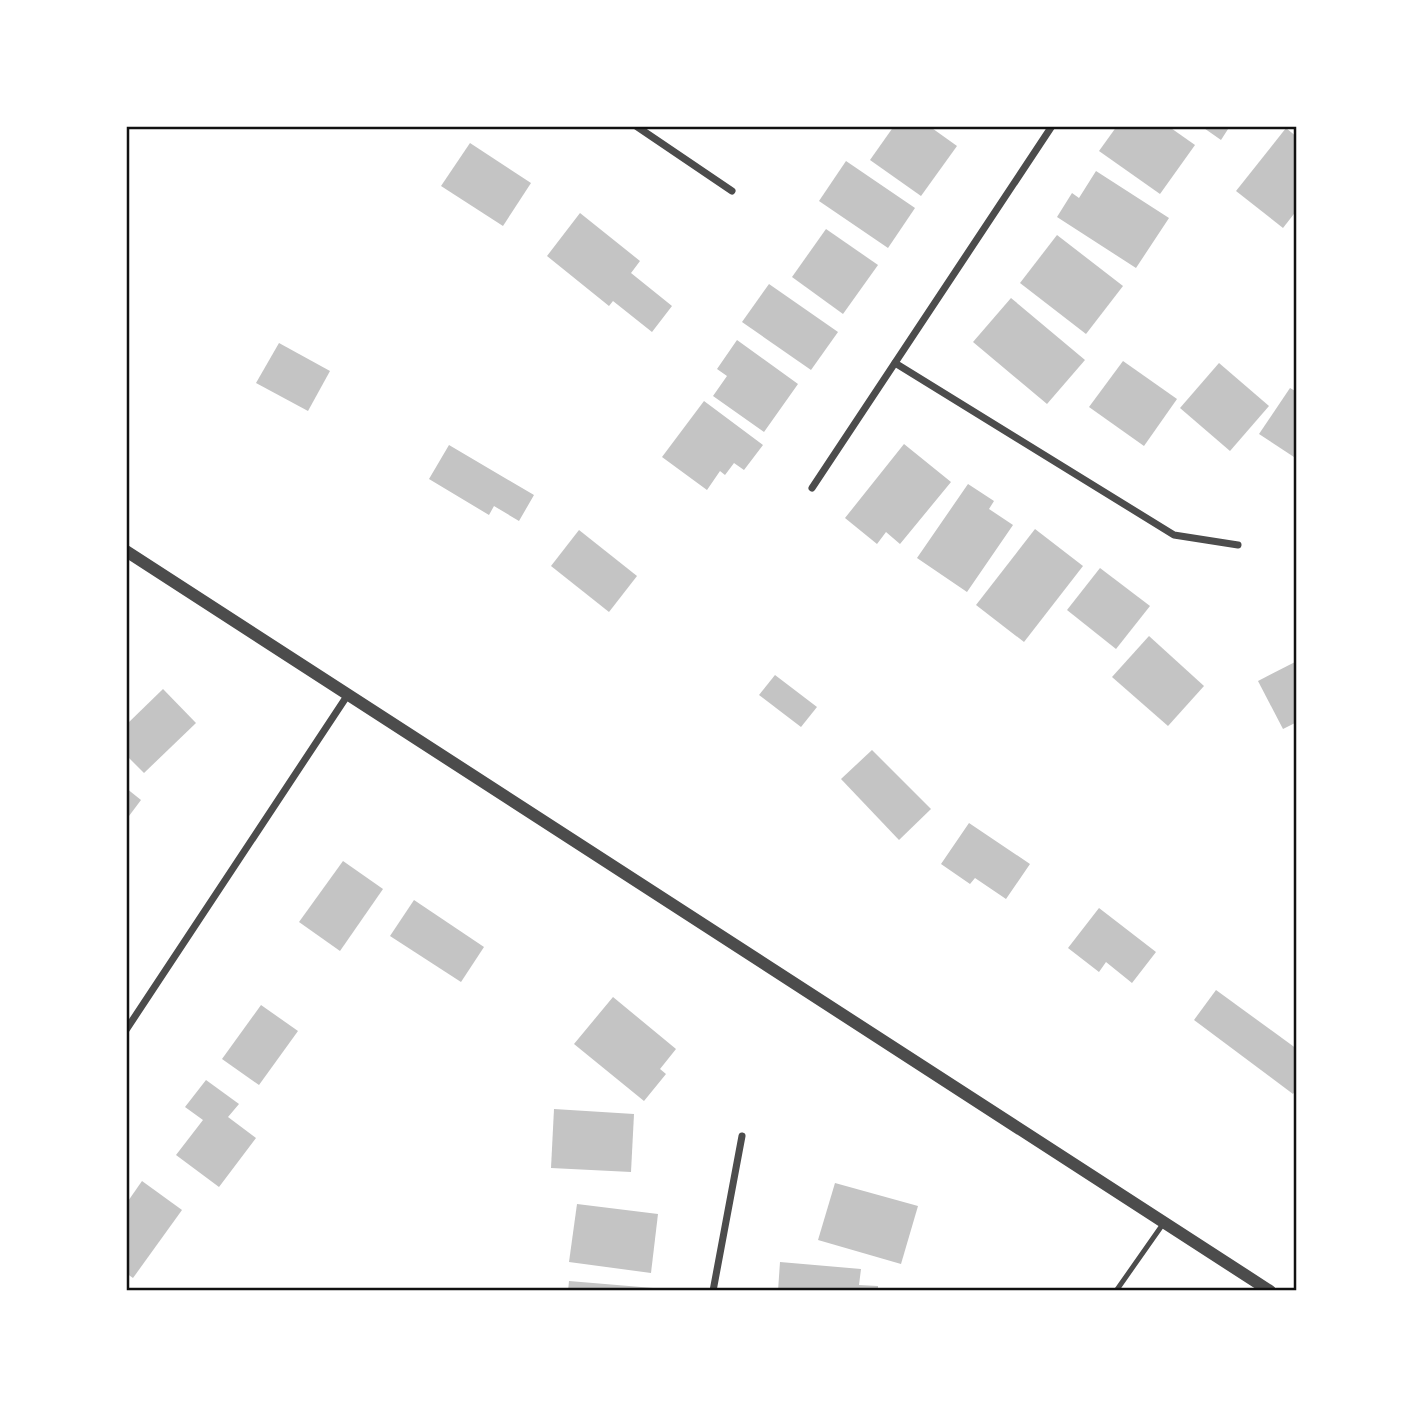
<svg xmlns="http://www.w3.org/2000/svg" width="1423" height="1417" font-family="'Libre Baskerville',serif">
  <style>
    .building { fill: #c4c4c4 }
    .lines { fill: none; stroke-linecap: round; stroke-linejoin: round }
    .service { stroke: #4c4c4c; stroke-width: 5 }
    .minor { stroke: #4c4c4c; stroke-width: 7 }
    .tertiary { stroke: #4c4c4c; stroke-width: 12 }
    .neatline { fill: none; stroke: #111; stroke-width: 2.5 }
  </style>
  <rect width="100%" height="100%" fill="#fff"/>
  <g class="building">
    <polygon points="894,126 929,126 957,146 921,196 870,160"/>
    <polygon points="1117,126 1168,126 1195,145 1160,194 1099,151"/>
    <polygon points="1201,126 1230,126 1221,140"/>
    <polygon points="1286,128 1297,137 1297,210 1283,228 1236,191"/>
    <polygon points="470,143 531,183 503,226 441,186"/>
    <polygon points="846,161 915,208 888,248 819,201"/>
    <polygon points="1096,171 1169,218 1136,268 1057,217 1072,193 1079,198"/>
    <polygon points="580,213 640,261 631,273 672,306 652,332 613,301 609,306 547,256"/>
    <polygon points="826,229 878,265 843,314 792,277"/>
    <polygon points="1057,235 1123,286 1086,334 1020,283"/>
    <polygon points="769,284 838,332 811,370 742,322"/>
    <polygon points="1011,298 1085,360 1047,404 973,342"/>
    <polygon points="737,340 798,384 764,432 713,396 727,376 717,369"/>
    <polygon points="279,343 330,371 308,411 256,383"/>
    <polygon points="1123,361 1177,399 1144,446 1089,407"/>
    <polygon points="1219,363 1269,406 1230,451 1180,408"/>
    <polygon points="1290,388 1297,392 1297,459 1259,434"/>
    <polygon points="704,401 763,445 744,470 734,463 725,475 720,471 707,490 662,457"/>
    <polygon points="904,444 951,482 900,544 886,532 877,544 845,518"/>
    <polygon points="449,445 534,495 519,521 494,506 489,515 429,479"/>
    <polygon points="968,484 994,501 989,509 1013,525 967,592 917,558"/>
    <polygon points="1035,529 1083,566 1024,642 976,605"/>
    <polygon points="579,530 637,576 609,612 551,566"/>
    <polygon points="1100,568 1150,606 1116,649 1067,610"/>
    <polygon points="1149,636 1204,686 1168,726 1112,677"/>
    <polygon points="1297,661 1297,722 1283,729 1258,681"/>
    <polygon points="775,675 817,707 801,727 759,695"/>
    <polygon points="163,689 196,723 144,773 126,755 126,725"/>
    <polygon points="872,750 931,809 899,840 841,779"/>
    <polygon points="126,788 141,800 126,820"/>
    <polygon points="969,823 1030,864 1006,899 975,878 970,884 941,864"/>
    <polygon points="343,861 383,889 340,951 299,922"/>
    <polygon points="414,900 484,947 461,982 390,936"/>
    <polygon points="1099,908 1156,952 1132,983 1106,962 1099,972 1068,948"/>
    <polygon points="1216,990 1297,1049 1297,1088 1293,1094 1194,1020"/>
    <polygon points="613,997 676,1049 660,1069 666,1074 644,1101 574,1044"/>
    <polygon points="261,1005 298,1031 259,1085 222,1059"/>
    <polygon points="206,1080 239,1104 228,1117 256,1138 219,1187 176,1155 203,1120 185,1107"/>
    <polygon points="554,1109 634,1114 631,1172 551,1168"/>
    <polygon points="142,1181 182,1210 133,1278 126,1273 126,1204"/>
    <polygon points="835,1183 918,1206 901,1264 818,1240"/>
    <polygon points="577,1204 658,1214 651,1273 569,1262"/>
    <polygon points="780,1262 861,1269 859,1285 878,1286 878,1291 778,1291"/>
    <polygon points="569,1281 653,1288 653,1291 568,1291"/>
  </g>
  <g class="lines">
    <polyline class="service" points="1116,1291 1163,1224"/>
    <g class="minor">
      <polyline points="636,126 732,191"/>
      <polyline points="895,363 1174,535 1238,545"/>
      <polyline points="812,488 1052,126"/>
      <polyline points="126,1030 347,696"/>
      <polyline points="713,1291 742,1136"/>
    </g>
    <polyline class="tertiary" points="126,551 1270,1291"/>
  </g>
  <rect width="1423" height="1417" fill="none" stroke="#ffffff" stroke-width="256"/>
  <rect x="128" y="128" width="1167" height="1161" class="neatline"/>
</svg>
